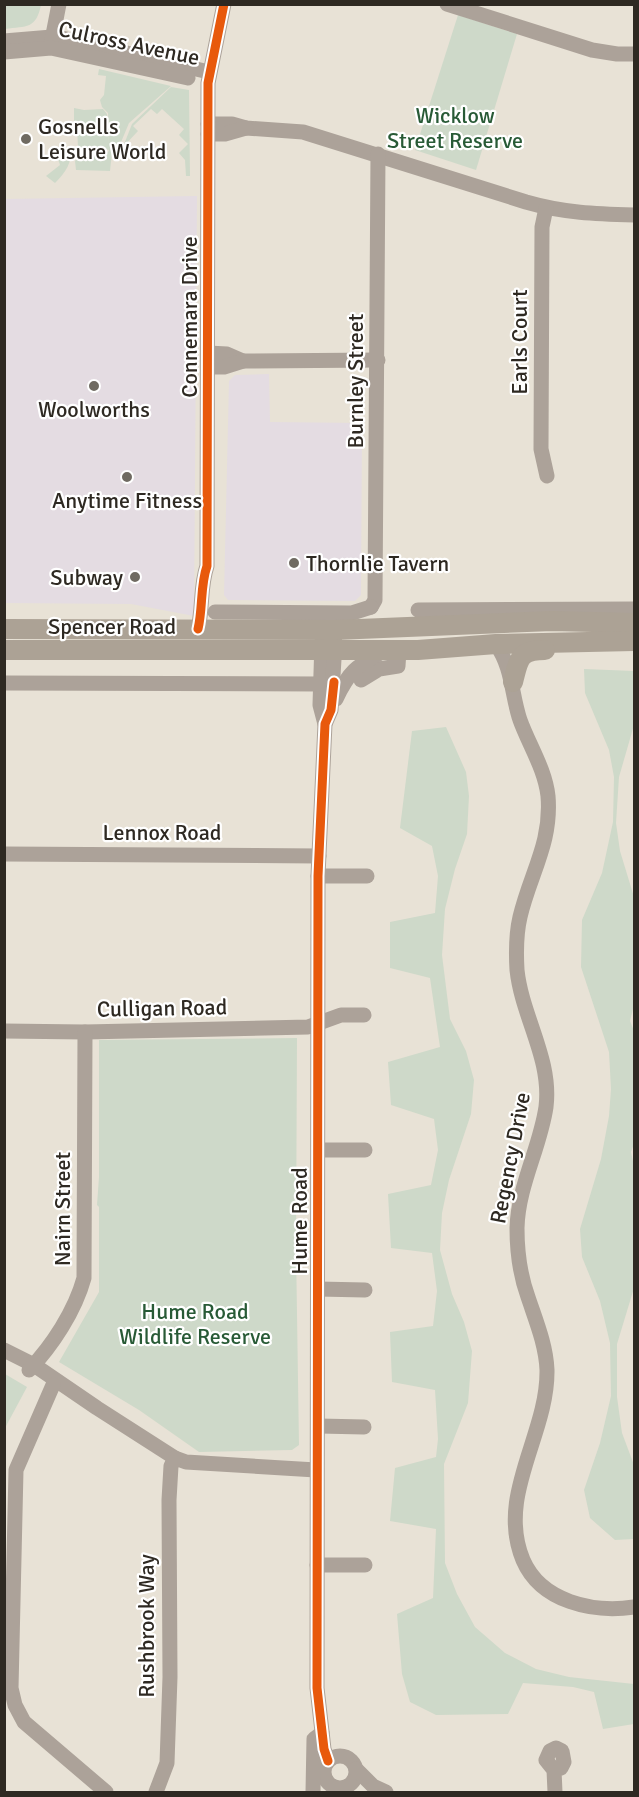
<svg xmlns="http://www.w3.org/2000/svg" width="639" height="1797" font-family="Signika,sans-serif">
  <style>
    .commercial { fill: #e4dce2 }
    .green { fill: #ced9c9 }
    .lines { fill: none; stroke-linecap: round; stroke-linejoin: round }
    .minor { stroke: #aca299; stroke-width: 15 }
    .major { stroke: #aca295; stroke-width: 20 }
    .cycleway-casing { stroke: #fff; stroke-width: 13 }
    .cycleway { stroke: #e8590c; stroke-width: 9 }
    .poi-dot { fill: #6f6a61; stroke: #fff; stroke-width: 2 }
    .labels { text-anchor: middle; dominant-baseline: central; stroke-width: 4.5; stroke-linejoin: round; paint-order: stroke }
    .street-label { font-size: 22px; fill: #2e2922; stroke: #fff }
    .park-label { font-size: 22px; fill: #285a36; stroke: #fff }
    .poi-label { font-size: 22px; fill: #2e2922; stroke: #fff; text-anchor: start }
  </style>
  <rect width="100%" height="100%" fill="#e8e2d6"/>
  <g class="commercial">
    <polygon points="197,196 194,616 131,604 5,603 4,199"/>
    <polygon points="269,374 270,422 362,423 361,595 355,601 228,600 224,595 229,381 235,375"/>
  </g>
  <g class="green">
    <path d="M 4,5 L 5,4 L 41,5 C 36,29 27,26 5,29 Z"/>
    <polygon points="458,15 517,34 476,170 415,150"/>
    <polygon points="99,69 171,86 129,123 119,147 112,152 110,171 76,170 75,161 81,155 104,155 109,151 108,149 104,154 82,155 78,147 77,126 74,126 74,108 84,110 103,109 107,114 109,143 108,113 102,107 100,100 104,95 106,76 98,75"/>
    <polygon points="171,87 189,90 190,176 186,176 185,160 179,153 188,144 179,135 184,129 162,109 157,114 151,109 133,126 138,131 123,147 132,124"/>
    <path d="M 54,147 L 71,147 C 72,163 66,172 55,183 L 46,176 L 60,165 Z"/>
    <polygon points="584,669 634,671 634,725 619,777 616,823 620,851 634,897 634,1005 630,1021 634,1031 634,1144 631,1152 634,1166 634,1288 617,1344 617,1397 622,1433 634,1465 634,1539 615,1540 590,1518 584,1490 600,1443 611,1396 610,1343 600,1301 582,1257 580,1229 601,1159 609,1116 611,1089 609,1052 581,967 582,920 602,873 613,822 614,777 609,750 585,693"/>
    <polygon points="446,727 466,772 469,796 467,834 455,869 445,909 442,955 450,1019 466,1051 474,1080 471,1114 449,1180 442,1213 440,1250 452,1294 464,1322 472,1351 468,1403 444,1464 445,1563 457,1594 475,1627 505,1653 536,1669 569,1677 634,1684 634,1724 603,1729 594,1692 573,1687 523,1683 508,1714 436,1715 410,1702 402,1674 397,1614 433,1598 436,1529 390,1521 395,1468 436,1457 438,1439 435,1390 392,1382 390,1332 433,1326 437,1291 432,1253 391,1248 388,1194 431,1185 438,1150 434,1119 391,1105 388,1062 440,1047 430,978 390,968 390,922 435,913 438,876 432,846 400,828 412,731"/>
    <polygon points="297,1038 296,1248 299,1445 292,1450 199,1452 139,1410 59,1362 99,1292 99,1207 97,1205 99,1177 99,1040"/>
    <polygon points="5,1374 27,1387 5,1428"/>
  </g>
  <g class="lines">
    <g class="minor">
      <polyline points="447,4 592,50 617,54 634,54"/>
      <polyline points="4,41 52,37 62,38 209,72"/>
      <polyline points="51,45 59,4"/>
      <polyline points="4,52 51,48 188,78"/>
      <path d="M 208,124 L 232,124 L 246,128 L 303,132 L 526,202 C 564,213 596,214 634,215"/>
      <polyline points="208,134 225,134 246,128"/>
      <polyline points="546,208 542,227 541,449 547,476"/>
      <polyline points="208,353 227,354 243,361"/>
      <polyline points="208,367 224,367 243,361 378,360"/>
      <polyline points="371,607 375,600 378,154"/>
      <polyline points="418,610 634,609"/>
      <polyline points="215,612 352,613 371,607"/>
      <path d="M 198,629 C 203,608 200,586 207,566 L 208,83 L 224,4"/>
      <polyline points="322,641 320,705 325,724"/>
      <path d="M 496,644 C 513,669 511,693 520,720 C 529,745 545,769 548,796 C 552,843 530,874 520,917 C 516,934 516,953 517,970 C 522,1017 552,1059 546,1107 C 540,1148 518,1186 517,1228 C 517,1252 520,1275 528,1297 C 536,1321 546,1345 547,1370 C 548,1435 496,1495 523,1560 C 541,1602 593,1613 634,1607"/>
      <polyline points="361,680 379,669 398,666 399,650"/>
      <polyline points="4,683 321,684"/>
      <path d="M 336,699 C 350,669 358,666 385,650"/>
      <polyline points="4,854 319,856"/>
      <polyline points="318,876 367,876"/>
      <polyline points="4,1031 85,1032 308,1027 341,1015 364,1015"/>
      <polyline points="319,1150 365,1150"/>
      <polyline points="318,1289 365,1290"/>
      <polyline points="4,1350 34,1365 97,1408 175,1458 186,1462 316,1470"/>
      <path d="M 29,1370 C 52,1346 75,1311 84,1278 L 85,1032"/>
      <polyline points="53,1385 16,1470 11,1688 15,1705 24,1722 106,1792"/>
      <polyline points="319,1426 364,1427"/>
      <polyline points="317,1565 365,1565"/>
      <circle cx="340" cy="1772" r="16"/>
      <polyline points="328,1761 324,1749 317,1688 318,876 325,724 331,710 335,642"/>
      <polyline points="356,1769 373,1786 386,1792"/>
      <polyline points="554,1770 561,1768 564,1762 562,1751 556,1748 550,1751 546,1760 554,1770 555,1792"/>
      <polyline points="156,1792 167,1763 170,1677 169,1500 171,1466 175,1458"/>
      <polyline points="313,1792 314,1739 322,1733"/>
    </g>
    <g class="major">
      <polyline points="4,629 335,630 552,621 634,623"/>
      <polyline points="4,650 418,650 496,644 634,641"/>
      <path d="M 513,682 C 519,660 518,650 545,650"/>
    </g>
    <defs>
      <g id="cycleway">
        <path d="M 198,629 C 203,608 200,586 207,566 L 208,83 L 224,4"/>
        <polyline points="328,1761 324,1749 317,1688 318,876 325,724 331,710 334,682"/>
      </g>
    </defs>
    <use href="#cycleway" class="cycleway-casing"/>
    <use href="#cycleway" class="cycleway"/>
  </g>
  <g class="poi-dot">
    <circle cx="26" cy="139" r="6"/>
    <circle cx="94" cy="386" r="6"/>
    <circle cx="127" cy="477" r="6"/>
    <circle cx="294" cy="563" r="6"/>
    <circle cx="135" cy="577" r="6"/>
  </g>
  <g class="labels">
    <g class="street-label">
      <text transform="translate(129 43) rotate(12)">Culross Avenue</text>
      <text transform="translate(189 317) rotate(-90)">Connemara Drive</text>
      <text transform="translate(519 342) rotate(-90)">Earls Court</text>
      <text transform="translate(355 381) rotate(-90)">Burnley Street</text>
      <text x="112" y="626">Spencer Road</text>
      <text x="162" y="832">Lennox Road</text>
      <text transform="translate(162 1008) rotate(-1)">Culligan Road</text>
      <text transform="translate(510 1158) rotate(-79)">Regency Drive</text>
      <text transform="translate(62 1209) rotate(-90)">Nairn Street</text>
      <text transform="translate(299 1221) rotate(-90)">Hume Road</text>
      <text transform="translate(146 1626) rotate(-90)">Rushbrook Way</text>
    </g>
    <g class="park-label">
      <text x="455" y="115">Wicklow<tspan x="455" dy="25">Street Reserve</tspan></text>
      <text x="195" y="1311">Hume Road<tspan x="195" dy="25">Wildlife Reserve</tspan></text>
    </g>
    <g class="poi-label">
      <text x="38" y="126">Gosnells<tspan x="38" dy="25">Leisure World</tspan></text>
      <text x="94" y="409" text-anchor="middle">Woolworths</text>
      <text x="127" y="500" text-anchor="middle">Anytime Fitness</text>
      <text x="306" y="563">Thornlie Tavern</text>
      <text x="123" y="577" text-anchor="end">Subway</text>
    </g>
  </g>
  <rect width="639" height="1797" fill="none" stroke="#2e2922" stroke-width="12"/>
</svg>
